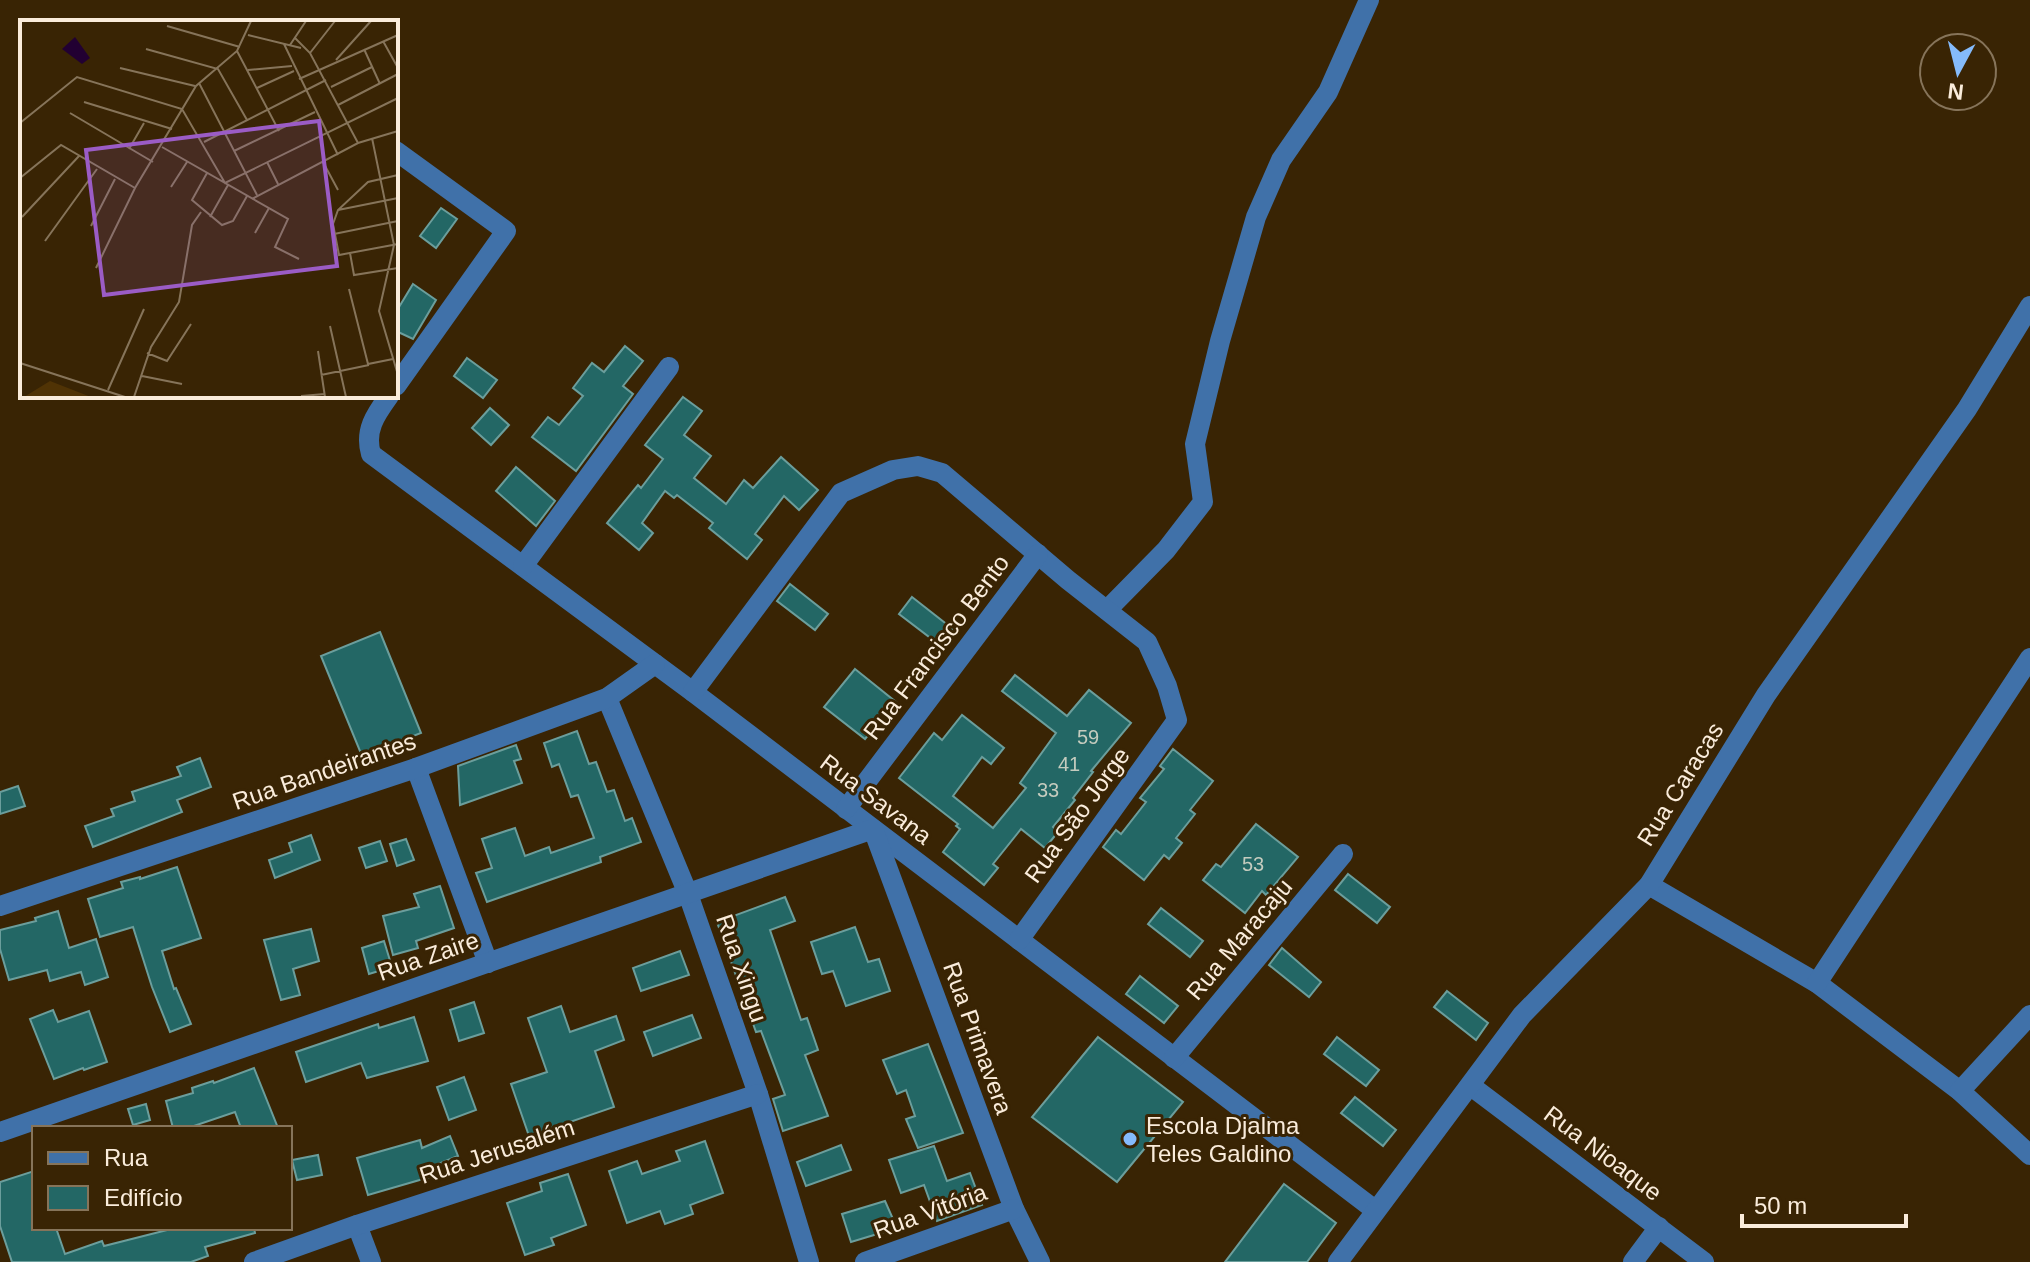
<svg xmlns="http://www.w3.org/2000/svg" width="2030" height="1262" font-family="Arial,sans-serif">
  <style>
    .building { fill: #236765; stroke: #6b9e9c; stroke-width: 2 }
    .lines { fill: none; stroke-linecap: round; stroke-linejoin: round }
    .minor { stroke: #4071a9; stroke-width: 20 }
    .poi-dot { fill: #85bbfb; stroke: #392404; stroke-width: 3 }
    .labels { text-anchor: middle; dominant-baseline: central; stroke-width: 6; stroke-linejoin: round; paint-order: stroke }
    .number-label { font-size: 20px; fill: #c4cbbe }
    .street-label { font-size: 24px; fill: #faecdb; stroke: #392404 }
    .poi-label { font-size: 24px; fill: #faecdb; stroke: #392404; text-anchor: start }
    .inset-road { fill: none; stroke: #86745a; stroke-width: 2 }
    .view { fill: #9b5cc6; fill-opacity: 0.15; stroke: #9b5cc6; stroke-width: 4 }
    .inset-edge { fill: none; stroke: #faecdb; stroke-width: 4 }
  </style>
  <rect width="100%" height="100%" fill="#392404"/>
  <g class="building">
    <polygon points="441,208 457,219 436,248 420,236"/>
    <polygon points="413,284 436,300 413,339 396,331 396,312"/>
    <polygon points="625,346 643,361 623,386 633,394 576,471 532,437 548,417 559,425 583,396 573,388 592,363 604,372"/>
    <polygon points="467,358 497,380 483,398 454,376"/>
    <polygon points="683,397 702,411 684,435 711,456 694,478 726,504 744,480 753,488 781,457 818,490 799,510 784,496 755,534 762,540 747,559 709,528 713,523 677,495 674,498 665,491 642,523 653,533 639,550 607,523 638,485 641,488 663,459 645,445"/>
    <polygon points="490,408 509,425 491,445 472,428"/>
    <polygon points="516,467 555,501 536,526 496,491"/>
    <polygon points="790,584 828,614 815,630 777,601"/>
    <polygon points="912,597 954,630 941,646 899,614"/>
    <polygon points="380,632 421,733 362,756 321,656"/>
    <polygon points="855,669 896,702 865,739 824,707"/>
    <polygon points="1015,675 1067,716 1089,690 1131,723 1091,771 1093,772 1073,798 1075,800 1053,827 1058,832 1045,848 1021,829 993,864 998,868 984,885 943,852 960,829 956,826 958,824 899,778 934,733 942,740 962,715 1004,748 991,764 982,757 953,796 993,828 1026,788 1020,783 1056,733 1002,691"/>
    <polygon points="577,731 589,764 596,762 607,792 614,790 625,821 632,818 641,842 600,857 601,862 487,902 476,873 492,868 482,839 515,828 525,856 549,847 551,853 594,838 578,795 571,797 559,764 552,767 544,743"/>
    <polygon points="516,745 521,759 514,761 522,783 460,805 458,766"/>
    <polygon points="1173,749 1213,781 1190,810 1195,814 1176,838 1182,843 1169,859 1164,855 1144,880 1103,847 1116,830 1121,834 1146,802 1140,798 1164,769 1160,766"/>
    <polygon points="200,758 211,787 177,800 182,812 93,847 85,826 114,816 111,809 135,801 132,792 181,776 177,767"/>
    <polygon points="18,786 25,806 0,814 0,792"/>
    <polygon points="1256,824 1298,857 1266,895 1262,891 1245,913 1203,880 1216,864 1221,867"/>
    <polygon points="311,835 320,860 275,878 269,860 292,852 289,843"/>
    <polygon points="406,839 414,860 397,866 390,844"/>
    <polygon points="380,841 387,861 366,868 359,848"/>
    <polygon points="177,867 201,938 162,951 174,989 176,988 191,1024 170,1032 152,987 133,927 100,937 88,899 123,888 121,882 140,877 140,879"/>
    <polygon points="1348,874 1390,907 1377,923 1335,890"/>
    <polygon points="440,886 454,928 416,941 418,948 393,955 383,916 419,907 414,894"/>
    <polygon points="785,897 795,921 770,930 801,1020 807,1018 818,1050 805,1055 828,1116 783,1131 773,1099 785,1095 761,1031 756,1032 717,922"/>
    <polygon points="1161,908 1203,941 1190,957 1148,924"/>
    <polygon points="58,911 69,948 96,939 108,977 85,985 81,972 50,981 47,970 9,980 0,949 0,930 36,921 35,918"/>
    <polygon points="855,927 868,962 879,959 890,991 846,1006 833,971 822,974 811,942"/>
    <polygon points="311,929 319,961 293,969 300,995 281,1000 264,940"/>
    <polygon points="384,941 392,967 369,974 362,948"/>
    <polygon points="1282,948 1321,982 1309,997 1269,965"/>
    <polygon points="680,951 689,975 641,991 633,968"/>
    <polygon points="1140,976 1178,1006 1164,1023 1126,994"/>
    <polygon points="1447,991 1488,1023 1476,1040 1434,1007"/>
    <polygon points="474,1002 484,1033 459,1041 450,1010"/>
    <polygon points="561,1006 570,1032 616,1016 624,1040 595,1051 614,1107 529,1136 511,1084 547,1072 528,1018"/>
    <polygon points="53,1010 58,1022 89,1011 107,1062 84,1070 83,1068 54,1079 30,1019"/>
    <polygon points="692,1015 701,1038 653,1056 644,1032"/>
    <polygon points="414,1017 428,1061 367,1078 361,1063 306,1082 296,1052 378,1024 379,1028"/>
    <polygon points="1098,1037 1183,1102 1117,1182 1032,1117"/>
    <polygon points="1337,1037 1379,1070 1366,1086 1324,1054"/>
    <polygon points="928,1044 963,1133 918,1148 906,1119 915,1116 906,1090 897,1094 883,1060"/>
    <polygon points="254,1068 278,1128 241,1128 235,1112 188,1128 173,1128 166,1101 193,1093 192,1088 213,1081 214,1083"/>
    <polygon points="464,1077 476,1110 449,1120 437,1087"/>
    <polygon points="1355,1097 1396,1130 1383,1146 1341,1113"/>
    <polygon points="146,1104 150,1120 133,1125 128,1109"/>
    <polygon points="450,1136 458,1156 428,1168 430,1177 368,1195 357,1158 420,1140 422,1148"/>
    <polygon points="705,1141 723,1193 690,1205 693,1214 665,1224 660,1211 627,1223 609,1171 637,1161 642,1174 680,1161 676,1151"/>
    <polygon points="841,1145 851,1170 806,1186 797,1162"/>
    <polygon points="934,1146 947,1181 970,1173 982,1205 937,1221 924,1185 901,1193 889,1160"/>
    <polygon points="318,1155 322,1175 297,1180 292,1160"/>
    <polygon points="34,1171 34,1228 56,1228 65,1254 102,1241 104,1246 175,1228 254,1228 255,1233 205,1247 208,1256 191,1262 12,1262 0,1226 0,1182"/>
    <polygon points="568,1174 586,1225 551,1238 554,1245 525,1255 507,1203 542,1191 540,1183"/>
    <polygon points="1284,1184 1336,1223 1307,1262 1225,1262"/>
    <polygon points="885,1201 897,1228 851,1242 842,1214"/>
  </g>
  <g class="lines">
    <g class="minor">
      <polyline points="396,151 506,231 396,386"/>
      <path d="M 389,396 C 376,414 364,430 371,454 L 693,692 L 1375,1210"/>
      <polyline points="523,566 669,367"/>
      <polyline points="1107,610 1166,550 1203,502 1195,444 1220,341 1256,217 1281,160 1328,92 1369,0"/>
      <polyline points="693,692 841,493 893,470 918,466 942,473 1068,580 1147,642 1167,686 1177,720 1019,940"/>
      <polyline points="607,698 688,894 758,1094 809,1262"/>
      <polyline points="416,768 488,963"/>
      <polyline points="846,809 1038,554"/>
      <polyline points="1649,885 1817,983 1960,1091 2030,1155"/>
      <polyline points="0,906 416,768 607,698 655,664"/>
      <polyline points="1817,983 2030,658"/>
      <polyline points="1174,1058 1343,854"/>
      <polyline points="1471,1086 1704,1262"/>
      <polyline points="1960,1091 2030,1015"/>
      <polyline points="0,1132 873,829 1014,1209 1040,1262"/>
      <polyline points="357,1225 371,1262"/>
      <polyline points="254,1262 357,1225 758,1094"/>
      <polyline points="865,1262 1014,1209"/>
      <polyline points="1338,1262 1522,1015 1649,885 1766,695 1967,409 2030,306"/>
      <polyline points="1633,1262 1659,1227"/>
    </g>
  </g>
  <circle class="poi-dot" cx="1130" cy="1139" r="8"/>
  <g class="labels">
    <g class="number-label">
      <text x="1088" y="737">59</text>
      <text x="1069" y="764">41</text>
      <text x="1048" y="790">33</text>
      <text x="1253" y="864">53</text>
    </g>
    <g class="street-label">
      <text transform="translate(936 647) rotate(-53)">Rua Francisco Bento</text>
      <text transform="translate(324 771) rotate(-19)">Rua Bandeirantes</text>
      <text transform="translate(1680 784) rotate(-58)">Rua Caracas</text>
      <text transform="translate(876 799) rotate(37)">Rua Savana</text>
      <text transform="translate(1077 815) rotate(-54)">Rua São Jorge</text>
      <text transform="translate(1239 939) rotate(-50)">Rua Maracaju</text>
      <text transform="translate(428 956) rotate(-19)">Rua Zaire</text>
      <text transform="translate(742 968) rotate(71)">Rua Xingu</text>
      <text transform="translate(978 1038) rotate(70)">Rua Primavera</text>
      <text transform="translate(497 1151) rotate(-18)">Rua Jerusalém</text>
      <text transform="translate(1603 1153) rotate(37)">Rua Nioaque</text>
      <text transform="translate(930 1211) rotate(-20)">Rua Vitória</text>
    </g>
    <g class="poi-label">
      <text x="1146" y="1125">Escola Djalma<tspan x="1146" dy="28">Teles Galdino</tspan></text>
    </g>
  </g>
  <g transform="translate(20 20)">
    <rect width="378" height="378" fill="#392404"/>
    <path d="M 30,361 L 71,377 L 4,377 Z" fill="#503305"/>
    <path d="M 55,17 L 70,38 L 62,44 L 42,29 Z" fill="#220032"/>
    <path class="inset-road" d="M 147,6 L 220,27M 228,15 L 281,28M 275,18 L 290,33 L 338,123M 363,21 L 378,48M 264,24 L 318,135M 270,25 L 286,1M 126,29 L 198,49 L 227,100M 344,29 L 360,64M 217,31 L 259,111M 290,33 L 315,1M 316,40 L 351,1M 100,48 L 175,66M 228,50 L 272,46M 279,59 L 378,15M 179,63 L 237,175M 311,67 L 352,47M 237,68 L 274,51M 64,82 L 152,109M 318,85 L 378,54M 50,93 L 133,142M 0,103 L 57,57 L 162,89 L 205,163 L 378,78M 352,118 L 374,225 L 359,291 L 378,355M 184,122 L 306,60M 142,127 L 268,199 L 255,227 L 279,239M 109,129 L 124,103M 214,131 L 295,92M 247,142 L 258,164M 303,142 L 318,170M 187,153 L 172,180 L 202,205 L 213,201 L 227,176M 378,155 L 348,162 L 318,190 L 313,204 L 319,235 L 378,224M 0,158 L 41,125 L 115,168M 151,167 L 167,142M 232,179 L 338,123 L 378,111M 318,190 L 378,178M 2,197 L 59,136M 190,197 L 208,165M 71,206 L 95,159M 235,213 L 249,188M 314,214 L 378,201M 25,221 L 77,149M 330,233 L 334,255 L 378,248M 76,248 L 115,168 L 176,66 L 217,31 L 231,1M 329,269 L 348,344 L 373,339M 310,306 L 326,377M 298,331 L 305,377M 127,333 L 147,341 L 171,304M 0,343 L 105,377M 301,355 L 349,345M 122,356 L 162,364M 88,370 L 124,289M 281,376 L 305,374M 114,377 L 131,327 L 159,282 L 172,205 L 181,192"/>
    <path class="view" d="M 299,101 L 317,246 L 84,275 L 66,130 Z"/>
    <rect width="378" height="378" class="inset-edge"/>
  </g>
  <rect x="32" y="1126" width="260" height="104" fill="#392404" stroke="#86745a" stroke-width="2"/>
  <rect x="48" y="1152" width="40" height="12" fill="#4071a9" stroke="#86745a" stroke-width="2"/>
  <text x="104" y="1166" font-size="24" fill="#faecdb">Rua</text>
  <rect x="48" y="1186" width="40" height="24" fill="#236765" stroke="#86745a" stroke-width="2"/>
  <text x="104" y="1206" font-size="24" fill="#faecdb">Edifício</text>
  <g transform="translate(1958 72) rotate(187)"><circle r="38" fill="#392404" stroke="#86745a" stroke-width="2"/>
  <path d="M0-6L14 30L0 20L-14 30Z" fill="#85bbfb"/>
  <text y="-12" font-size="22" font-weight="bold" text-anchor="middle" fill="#faecdb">N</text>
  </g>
  <path d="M1742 1214v12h164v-12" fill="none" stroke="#faecdb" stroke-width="4"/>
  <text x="1754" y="1214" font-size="24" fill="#faecdb" stroke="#392404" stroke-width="6" paint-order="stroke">50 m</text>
</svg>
